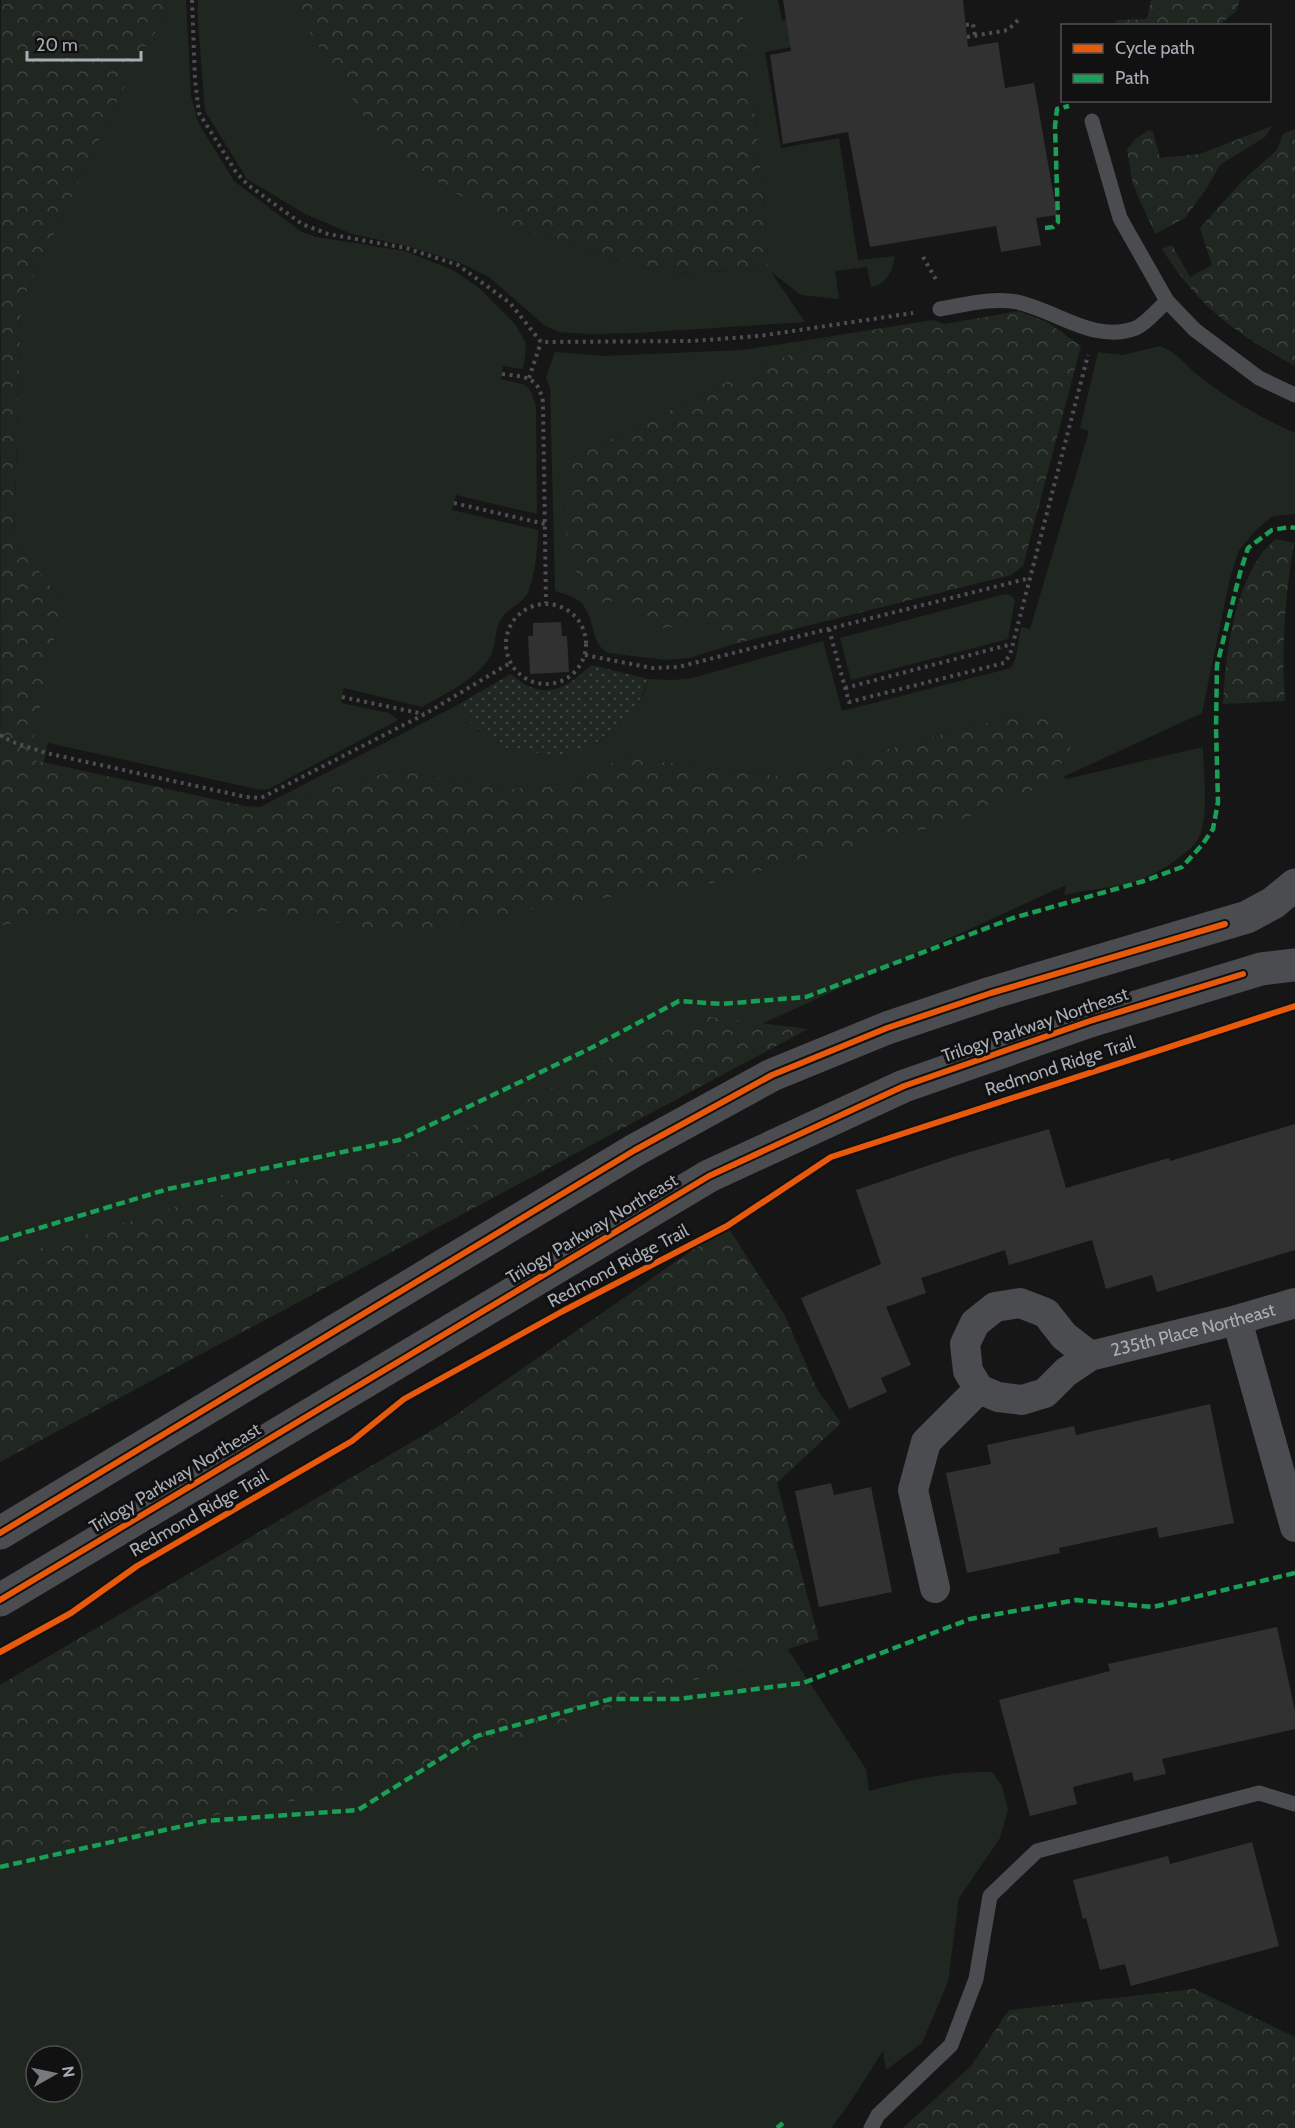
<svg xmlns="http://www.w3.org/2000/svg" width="1295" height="2128" font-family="Cabin,sans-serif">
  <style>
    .green { fill: #202721; fill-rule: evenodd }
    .forest { fill: url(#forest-crowns) }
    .park { fill: url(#park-dots) }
    .building { fill: #313132 }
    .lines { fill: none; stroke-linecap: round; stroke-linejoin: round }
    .path { stroke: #4c4e50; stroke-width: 4; stroke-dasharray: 3 4.5; stroke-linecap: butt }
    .service { stroke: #4b4c4f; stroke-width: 15 }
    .minor { stroke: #4b4c4f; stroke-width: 30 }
    .tertiary { stroke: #4b4c4f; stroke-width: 33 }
    .quiet { stroke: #1a9f57; stroke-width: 4.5; stroke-dasharray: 9 4.5; stroke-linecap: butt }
    .cycleway-casing { stroke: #111112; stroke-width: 10 }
    .cycleway { stroke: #e8590c; stroke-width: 6 }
    .labels { text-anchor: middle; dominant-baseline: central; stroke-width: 6; stroke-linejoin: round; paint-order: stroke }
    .street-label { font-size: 18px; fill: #a9aeb6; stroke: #111112 }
  </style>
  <defs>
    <pattern id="forest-crowns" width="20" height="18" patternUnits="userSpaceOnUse" patternTransform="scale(1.5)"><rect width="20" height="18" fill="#202721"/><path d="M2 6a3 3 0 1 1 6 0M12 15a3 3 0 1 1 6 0" fill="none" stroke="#3e443f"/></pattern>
    <pattern id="park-dots" width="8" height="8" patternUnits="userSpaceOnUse" patternTransform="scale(1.5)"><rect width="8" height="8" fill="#202721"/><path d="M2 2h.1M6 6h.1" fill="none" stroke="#3e443f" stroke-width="1.8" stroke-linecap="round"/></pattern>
  </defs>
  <rect width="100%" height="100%" fill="#161617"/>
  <g class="green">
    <path d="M 178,0 L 186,0 L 191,96 L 198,122 L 234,181 L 300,231 L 316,237 L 405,251 L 453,270 L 478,287 L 515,324 L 525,342 L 526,350 L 523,369 L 503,366 L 501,379 C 526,386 529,380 536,407 L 537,514 L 456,495 L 452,510 L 538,530 C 538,544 534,588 525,597 C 518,606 507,609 501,619 C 495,628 496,639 493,650 C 485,675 443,695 422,707 L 344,688 L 341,703 L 389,713 L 398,720 L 269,789 L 261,790 L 48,743 L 44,762 L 28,759 L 62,600 L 14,540 L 21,303 L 140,54 Z"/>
    <path d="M 198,0 L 289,0 L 387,151 L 514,228 L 664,273 L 769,270 L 760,161 L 741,0 L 778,0 L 782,20 L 824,14 L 828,40 L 765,52 L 781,148 L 839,138 L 858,260 L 895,256 C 892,271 888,284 871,287 L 867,267 L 835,271 L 839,299 L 801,295 L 771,272 L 805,322 L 636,333 L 589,334 L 559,332 L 544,325 L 489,277 L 456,261 L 403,245 L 352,234 L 305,214 L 247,179 L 205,111 L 198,22 Z"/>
    <path d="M 833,336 L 723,384 L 569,460 L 628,599 L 655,628 L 713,623 L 738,643 L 689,658 L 665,660 L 609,653 C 588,644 597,614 578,600 C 571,595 563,594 555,591 L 550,388 L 546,377 L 555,352 L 604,356 L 742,350 Z"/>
    <path d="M 1160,346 C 1177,352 1187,367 1201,378 C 1230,400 1262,418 1295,433 L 1295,514 L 1273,516 L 1256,530 L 1239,550 L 1230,578 L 1202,713 L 1063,777 L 1066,779 L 1203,747 C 1203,773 1209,811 1200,835 C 1192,855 1148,879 1128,884 C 1107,888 1085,890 1064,895 L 1066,885 L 481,1152 L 0,1303 L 0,890 L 1033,753 L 1025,712 L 785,777 L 625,757 L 572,783 L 504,790 L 398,770 L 260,807 L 456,706 L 478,730 L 496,743 L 516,750 L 591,746 L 606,737 L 626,719 L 644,694 L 648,679 L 673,680 L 692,678 L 823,641 L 842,711 L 1011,668 L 1016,657 L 1021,627 L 1030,629 L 1089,431 L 1080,428 L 1098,352 L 1123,355 Z"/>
    <polygon points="1005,594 1011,595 1015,600 1008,639 851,680 840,638"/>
    <path d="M 770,1622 L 866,1769 L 869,1791 C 910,1780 949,1771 992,1772 L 1002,1786 L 1008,1810 L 1000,1838 L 959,1898 L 948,1982 L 922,2043 L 886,2070 L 883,2051 L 847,2107 L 831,2128 L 0,2128 L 0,1767 ZM 36,2056 L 72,2056 L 72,2092 L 36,2092 Z"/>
  </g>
  <g class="forest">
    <polygon points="1,0 178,0 140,54 21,303 14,540 62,600 29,759 245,806 260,807 398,770 504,790 572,783 625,757 785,777 1025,712 1054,712 1075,740 1050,783 960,820 712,883 553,905 398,933 273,911 17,922 0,926"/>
    <polygon points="289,0 741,0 760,161 769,270 664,273 514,228 386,151"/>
    <polygon points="1151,0 1240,0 1236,11 1219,25 1113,25 1118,20 1147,19"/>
    <polygon points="1272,126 1265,137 1220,165 1207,188 1185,218 1155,234 1133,185 1127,150 1135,139 1149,130 1153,132 1160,158 1200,154"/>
    <path d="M 1295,129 L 1295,366 C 1254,344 1212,317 1184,280 C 1176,270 1169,260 1162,249 L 1172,245 L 1190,277 L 1212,265 L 1200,228 L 1242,181 L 1277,150 L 1283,134 Z"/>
    <polygon points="1019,311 1047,322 1081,346 1023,566 1011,575 738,643 713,623 655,629 628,599 591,604 566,550 569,460 723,384 833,336 933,320 944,324"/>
    <path d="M 1276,539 L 1294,543 C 1285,596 1281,648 1285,701 L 1223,704 C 1226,654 1232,598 1260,556 C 1264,549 1271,544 1276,539 Z"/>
    <polygon points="702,1016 808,1029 0,1462 0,1261 198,1200 402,1157 510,1109 652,1036"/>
    <polygon points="727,1226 784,1314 817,1389 841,1423 777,1483 819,1639 447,1762 325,1795 0,1855 0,1685 444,1423"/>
    <polygon points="1194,1989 1295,2037 1295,2128 903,2128 971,2066 1009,2010"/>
  </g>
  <path class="park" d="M 591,665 L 648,679 C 639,716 601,749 563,754 C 553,755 541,753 531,752 C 519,751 507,749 496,743 C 480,734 468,719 456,706 L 511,674 C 541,701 564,692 591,665 Z"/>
  <g class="building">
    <polygon points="783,0 963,0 968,47 998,42 1005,88 1034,83 1057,215 1036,218 1041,245 1001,252 996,226 870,247 848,132 783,144 770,55 791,51"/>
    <polygon points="561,622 562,636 567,636 569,672 530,674 528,636 533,636 533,623"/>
    <polygon points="1295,1124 1295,1250 1157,1292 1152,1275 1106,1289 1092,1240 1009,1265 1005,1250 921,1278 926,1293 886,1307 911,1365 881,1378 887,1392 849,1409 801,1298 881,1264 856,1190 953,1157 1049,1129 1066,1188 1169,1158 1170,1161"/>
    <polygon points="1210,1404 1234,1523 1159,1538 1157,1527 1059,1548 1060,1553 967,1573 946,1473 991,1464 987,1445 1074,1426 1076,1435"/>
    <polygon points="831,1483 834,1495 871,1487 892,1592 819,1607 795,1491"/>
    <polygon points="1277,1627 1295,1711 1295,1729 1162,1759 1166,1774 1134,1781 1132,1772 1073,1787 1077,1804 1030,1816 999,1700 1110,1671 1108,1664"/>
    <polygon points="1252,1842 1279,1946 1131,1986 1125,1964 1100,1970 1086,1918 1083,1919 1073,1880 1168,1856 1170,1864"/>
  </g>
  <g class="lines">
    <g class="path">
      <polyline points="192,0 195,80 199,113 236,172 248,185 302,224 328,234 406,248 458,265 510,303 541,342 693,341 759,336 913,313"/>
      <polyline points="966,25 973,24 975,36"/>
      <polyline points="967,37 1008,30 1019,19"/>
      <polyline points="923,257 938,283"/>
      <path d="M 502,374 C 526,377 538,376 543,402 L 546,603"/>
      <polyline points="529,378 541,342"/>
      <polyline points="454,503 545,524"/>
      <circle cx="546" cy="644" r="40"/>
      <polyline points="829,629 849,702 1004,663 1010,655 1088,355"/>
      <polyline points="585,655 652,668 678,667 1030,578"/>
      <polyline points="845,688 1012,644"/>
      <polyline points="342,697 424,714"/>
      <polyline points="0,735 13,742 46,753 246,797 261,798 425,714 510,663"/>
    </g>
    <g class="service">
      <polyline points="1092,121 1120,218 1167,301 1195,330 1259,378 1295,395"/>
      <path d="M 940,309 C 964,305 993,297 1017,302 C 1056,310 1094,344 1136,328 C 1147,323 1158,309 1167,301"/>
      <polyline points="871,2128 878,2115 951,2045 976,1979 990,1896 1037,1851 1259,1793 1295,1804"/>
    </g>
    <g class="minor">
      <polyline points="1237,1320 1295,1527"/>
      <path id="s1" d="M 1090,1356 L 1064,1336 L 1046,1313 L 1020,1303 L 995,1307 L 975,1323 L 965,1344 L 968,1371 L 979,1389 L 998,1397 L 1022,1400 L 1045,1393 L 1066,1372 L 1090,1356 L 1237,1320 L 1295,1303"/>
      <polyline points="935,1588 913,1490 926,1442 979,1389"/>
    </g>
    <g class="tertiary">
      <polyline points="0,1533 635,1150 772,1075 887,1028 991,993 1247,917 1273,903 1295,885"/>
      <polyline points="0,1600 709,1176 904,1086 1090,1021 1261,969 1295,965"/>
    </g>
    <g class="quiet">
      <polyline points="1045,228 1053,227 1058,222 1055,126 1057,109 1069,106"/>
      <polyline points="0,1240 168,1189 399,1140 591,1048 679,1001 722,1004 806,997 1013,918 1144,881 1182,867 1202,845 1213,829 1218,802 1216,728 1217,665 1240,573 1248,548 1272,530 1290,527 1295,528"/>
      <polyline points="0,1867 205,1821 358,1810 477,1736 611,1699 678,1699 803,1683 970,1619 1076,1600 1153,1607 1295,1573"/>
      <polyline points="777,2128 783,2123"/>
    </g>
    <defs>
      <g id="cycleway">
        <polyline points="0,1533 635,1150 772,1075 887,1028 991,993 1225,924"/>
        <polyline points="0,1600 709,1176 904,1086 1090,1021 1243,974"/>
        <polyline points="0,1652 71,1613 137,1566 352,1441 404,1399 563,1311 727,1226 831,1157 1295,1006"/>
      </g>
    </defs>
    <use href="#cycleway" class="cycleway-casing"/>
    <use href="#cycleway" class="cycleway"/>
  </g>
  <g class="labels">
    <g class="street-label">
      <text transform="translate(1035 1025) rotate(-19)">Trilogy Parkway Northeast</text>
      <text transform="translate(1060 1066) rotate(-18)">Redmond Ridge Trail</text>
      <text transform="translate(592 1229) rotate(-31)">Trilogy Parkway Northeast</text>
      <text transform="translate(618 1266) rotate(-28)">Redmond Ridge Trail</text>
      <text stroke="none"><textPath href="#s1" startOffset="446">235th Place Northeast</textPath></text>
      <text transform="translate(175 1478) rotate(-31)">Trilogy Parkway Northeast</text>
      <text transform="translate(199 1513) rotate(-30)">Redmond Ridge Trail</text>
    </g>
  </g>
  <rect x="1061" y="24" width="210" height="78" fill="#111112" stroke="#4e5054" stroke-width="1.5"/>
  <rect x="1073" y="44" width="30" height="9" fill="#e8590c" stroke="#4e5054" stroke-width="1.5"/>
  <text x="1115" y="54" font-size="18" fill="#a9aeb6">Cycle path</text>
  <rect x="1073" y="74" width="30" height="9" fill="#1a9f57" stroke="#4e5054" stroke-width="1.5"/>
  <text x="1115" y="84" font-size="18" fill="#a9aeb6">Path</text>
  <g transform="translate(54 2074) rotate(81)"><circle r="28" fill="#111112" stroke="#4e5054" stroke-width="1.5"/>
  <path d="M0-4.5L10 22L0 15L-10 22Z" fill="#76797e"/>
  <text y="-9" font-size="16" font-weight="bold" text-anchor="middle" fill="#a9aeb6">N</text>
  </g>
  <path d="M27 51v9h114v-9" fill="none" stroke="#a9aeb6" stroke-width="3"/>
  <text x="36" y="51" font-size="18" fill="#a9aeb6" stroke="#111112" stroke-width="4.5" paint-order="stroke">20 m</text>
</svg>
